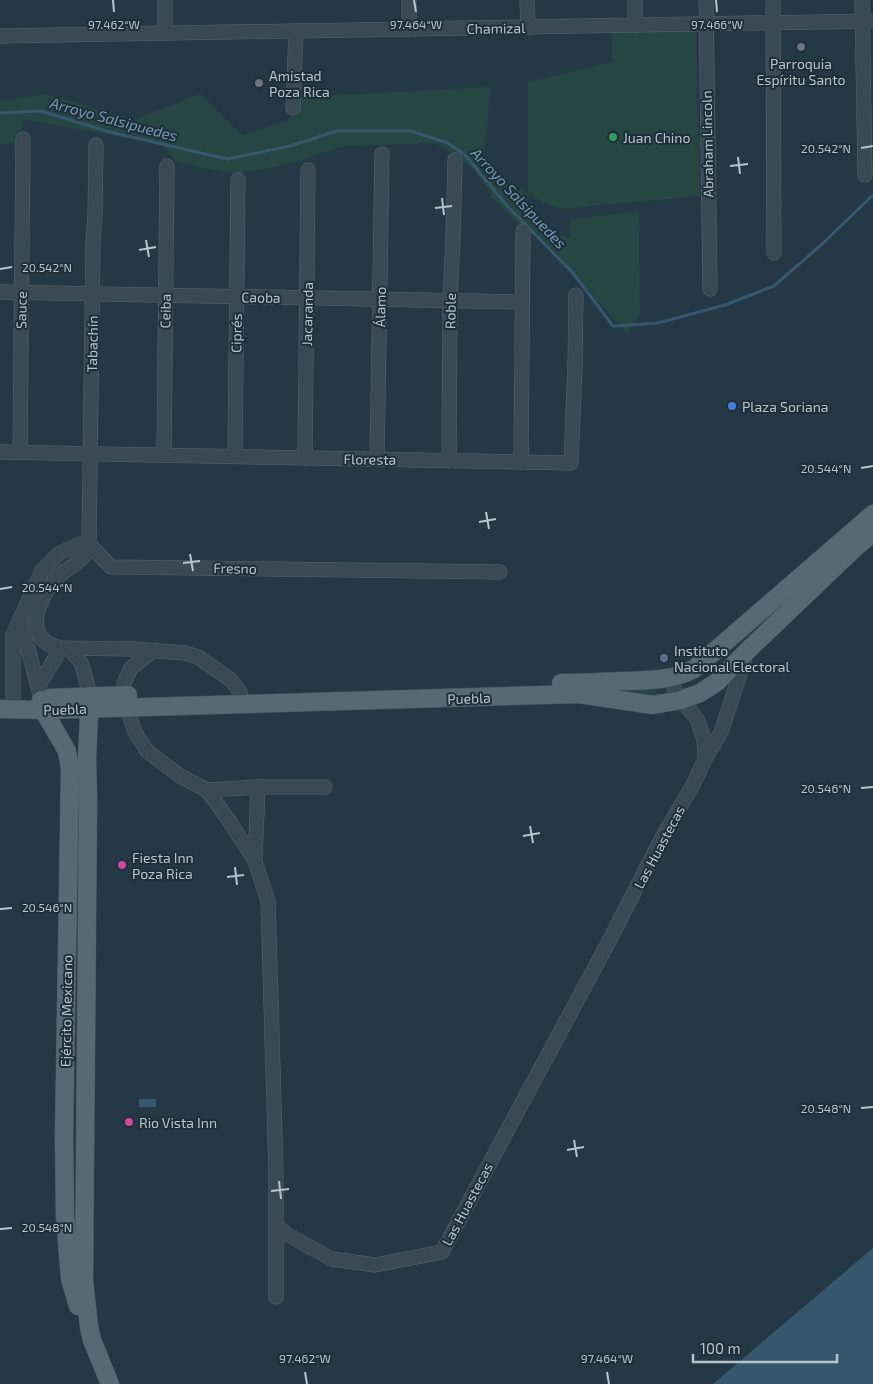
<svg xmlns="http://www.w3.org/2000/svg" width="873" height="1384" font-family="'Exo 2',sans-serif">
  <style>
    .green { fill: #264643 }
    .water { fill: #36586e }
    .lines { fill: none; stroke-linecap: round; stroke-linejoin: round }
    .stream { stroke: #36586e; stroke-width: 3 }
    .minor-casing { stroke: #576772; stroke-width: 15 }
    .major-casing { stroke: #465661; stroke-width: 19 }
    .minor { stroke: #394a54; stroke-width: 14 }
    .major { stroke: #576974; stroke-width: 18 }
    .ticks { fill: none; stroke: #b6c4ce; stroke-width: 2 }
    .worship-dot { fill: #6b7280; stroke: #1e2f3a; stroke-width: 2 }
    .leisure-dot { fill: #2e9e5b; stroke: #1e2f3a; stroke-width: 2 }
    .shop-dot { fill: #3f7fe0; stroke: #1e2f3a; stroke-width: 2 }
    .service-dot { fill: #5c6f8a; stroke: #1e2f3a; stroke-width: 2 }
    .hotel-dot { fill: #d1479c; stroke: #1e2f3a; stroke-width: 2 }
    .labels { text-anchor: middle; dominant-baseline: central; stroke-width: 4; stroke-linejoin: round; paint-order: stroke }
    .street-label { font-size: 14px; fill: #b6c4ce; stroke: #1e2f3a }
    .poi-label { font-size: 14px; fill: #b6c4ce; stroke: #1e2f3a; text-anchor: start }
    .water-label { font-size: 15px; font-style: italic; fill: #749bb4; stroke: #1e2f3a }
    .ticks-label { font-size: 12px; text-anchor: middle; fill: #b6c4ce; stroke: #1e2f3a; stroke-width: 4; stroke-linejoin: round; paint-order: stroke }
  </style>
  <rect width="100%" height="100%" fill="#243945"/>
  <g class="green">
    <polygon points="612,29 696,30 700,196 559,209 542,202 529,193 526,215 541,232 570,238 570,220 639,211 640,313 627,334 555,252 514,220 491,196 487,187 473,169 456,156 435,143 344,146 277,167 235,174 176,162 163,145 23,119 18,143 0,144 0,101 46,94 134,120 200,94 242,135 288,121 301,97 491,87 482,173 528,193 528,82 612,62"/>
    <polygon points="655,688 658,693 658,695 656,697 536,690"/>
  </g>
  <g class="water">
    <rect x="139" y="1099" width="17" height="8"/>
    <polygon points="873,1248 873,1384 713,1384"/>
  </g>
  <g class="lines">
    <polyline class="stream" points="0,113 41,111 106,131 227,159 290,146 337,131 411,131 448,143 466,156 509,208 573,273 613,326 658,323 725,305 774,286 821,245 873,195"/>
    <defs>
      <g id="minor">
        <polyline points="165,0 165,33"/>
        <polyline points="409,0 409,29"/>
        <polyline points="527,0 528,27"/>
        <polyline points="635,0 635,25"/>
        <polyline points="706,0 710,289"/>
        <polyline points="773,0 774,253"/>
        <polyline points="862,0 865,175"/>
        <polyline points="0,36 873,21"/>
        <polyline points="293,108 296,31"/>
        <path d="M 96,145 L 95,215 L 93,242 L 89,544 C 88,547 87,552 85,555 C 80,562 65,570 58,577 C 45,591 28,619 41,637 C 45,644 53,646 61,648 L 133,649 L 185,653 L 198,657 L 231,680 L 240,692 L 242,704"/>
        <polyline points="0,292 522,302"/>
        <polyline points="0,452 571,463 575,366 576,295"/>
        <polyline points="20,452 23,139"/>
        <polyline points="164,455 167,166"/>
        <polyline points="235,456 238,180"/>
        <polyline points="305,458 308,170"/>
        <polyline points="377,459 382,154"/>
        <polyline points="449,461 450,301 453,237 455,160"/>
        <polyline points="521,462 523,231"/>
        <polyline points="20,618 41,698"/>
        <polyline points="70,649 81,663 84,672 90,695"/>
        <polyline points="154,650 131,668 124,683 123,695 135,732 147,751 180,776 207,790 230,822 255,861 268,901 276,1171 276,1226 288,1235 332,1259 375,1265 442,1252 607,945 664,834 694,783 705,759 721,732 744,662 746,652"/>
        <polyline points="669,679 681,700 697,719 704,739 705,758"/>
        <polyline points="38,687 61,648"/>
        <polyline points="13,699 13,635 42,571 60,553 80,544 89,544 111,567 500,572"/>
        <polyline points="207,790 258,787 325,787"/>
        <polyline points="255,861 258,787"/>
        <polyline points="276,1297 276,1226"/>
      </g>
      <g id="major">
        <path d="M 561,683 C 581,683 602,682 623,681 C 648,680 671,681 694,669 L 873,514"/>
        <polyline points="90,696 87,758 88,800 84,1280 89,1327 92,1340 110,1384"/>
        <polyline points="49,698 128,695"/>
        <polyline points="41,700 43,710 67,751 70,769 64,1135 65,1216 70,1279 78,1306"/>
        <polyline points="0,709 43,710 579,694 653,705 681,700 700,693 717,682 746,652 857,546 873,533"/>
      </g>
    </defs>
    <use href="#minor" class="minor-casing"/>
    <use href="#major" class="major-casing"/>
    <use href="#minor" class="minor"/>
    <use href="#major" class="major"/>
  </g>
  <path class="ticks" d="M 113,0 L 114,12M 414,0 L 416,12M 716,0 L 717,12M 861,148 L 873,146M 738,157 L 740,174M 730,166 L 748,164M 442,198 L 444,215M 435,208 L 452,206M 146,240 L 149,257M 139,250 L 156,247M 0,269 L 12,267M 861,468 L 873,466M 486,512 L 489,529M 479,522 L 496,519M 190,554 L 193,571M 183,563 L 200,561M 0,589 L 12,587M 861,788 L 873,787M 530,826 L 533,843M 523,836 L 540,833M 235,867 L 237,885M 227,877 L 244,875M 0,909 L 12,908M 861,1108 L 873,1107M 574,1140 L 577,1157M 567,1150 L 584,1147M 279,1181 L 281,1199M 271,1191 L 289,1189M 0,1229 L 12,1228M 305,1372 L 307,1384M 607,1372 L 609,1384"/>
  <g class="worship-dot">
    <circle cx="801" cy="47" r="5"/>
    <circle cx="259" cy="83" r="5"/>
  </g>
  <circle class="leisure-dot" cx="613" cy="137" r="5"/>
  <circle class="shop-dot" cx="732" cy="406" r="5"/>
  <circle class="service-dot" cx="664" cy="658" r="5"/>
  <g class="hotel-dot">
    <circle cx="122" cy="865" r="5"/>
    <circle cx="129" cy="1122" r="5"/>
  </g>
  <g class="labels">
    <g class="street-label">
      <text transform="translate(496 28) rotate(-1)">Chamizal</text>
      <text transform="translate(707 144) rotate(-91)">Abraham Lincoln</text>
      <text transform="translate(261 297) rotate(1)">Caoba</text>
      <text transform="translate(380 307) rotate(-89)">Álamo</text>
      <text transform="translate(21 310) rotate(-89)">Sauce</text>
      <text transform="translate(165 311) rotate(-89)">Ceiba</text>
      <text transform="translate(450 311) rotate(-89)">Roble</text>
      <text transform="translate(307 314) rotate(-89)">Jacaranda</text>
      <text transform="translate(236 333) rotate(-89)">Ciprés</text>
      <text transform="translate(92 344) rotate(-89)">Tabachín</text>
      <text transform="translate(370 459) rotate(1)">Floresta</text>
      <text transform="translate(235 568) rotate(1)">Fresno</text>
      <text transform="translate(469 698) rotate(-2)">Puebla</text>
      <text transform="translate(65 709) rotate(-2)">Puebla</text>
      <text transform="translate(659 847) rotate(-62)">Las Huastecas</text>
      <text transform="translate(66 1011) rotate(-89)">Ejército Mexicano</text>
      <text transform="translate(467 1204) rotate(-62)">Las Huastecas</text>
    </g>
    <g class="poi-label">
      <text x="801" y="63" text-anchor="middle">Parroquia<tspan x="801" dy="16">Espíritu Santo</tspan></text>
      <text x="269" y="75">Amistad<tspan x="269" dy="16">Poza Rica</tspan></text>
      <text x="623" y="137">Juan Chino</text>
      <text x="742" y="406">Plaza Soriana</text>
      <text x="674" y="650">Instituto<tspan x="674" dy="16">Nacional Electoral</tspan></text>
      <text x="132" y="857">Fiesta Inn<tspan x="132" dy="16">Poza Rica</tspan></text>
      <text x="139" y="1122">Rio Vista Inn</text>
    </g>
    <g class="water-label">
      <text transform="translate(114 119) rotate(15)">Arroyo Salsipuedes</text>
      <text transform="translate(519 198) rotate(47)">Arroyo Salsipuedes</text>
    </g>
  </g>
  <g class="ticks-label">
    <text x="114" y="29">97.462°W</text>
    <text x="416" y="29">97.464°W</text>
    <text x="717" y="29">97.466°W</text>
    <text x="826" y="153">20.542°N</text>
    <text x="47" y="272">20.542°N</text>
    <text x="826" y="473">20.544°N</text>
    <text x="47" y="592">20.544°N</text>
    <text x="826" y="793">20.546°N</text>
    <text x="47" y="912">20.546°N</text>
    <text x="826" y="1113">20.548°N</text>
    <text x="47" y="1232">20.548°N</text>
    <text x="305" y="1363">97.462°W</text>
    <text x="607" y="1363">97.464°W</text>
  </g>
  <path d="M693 1354v8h144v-8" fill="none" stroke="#b6c4ce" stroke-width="2.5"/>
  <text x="700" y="1354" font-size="15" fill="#b6c4ce" stroke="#1e2f3a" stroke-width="4" paint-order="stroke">100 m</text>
</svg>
